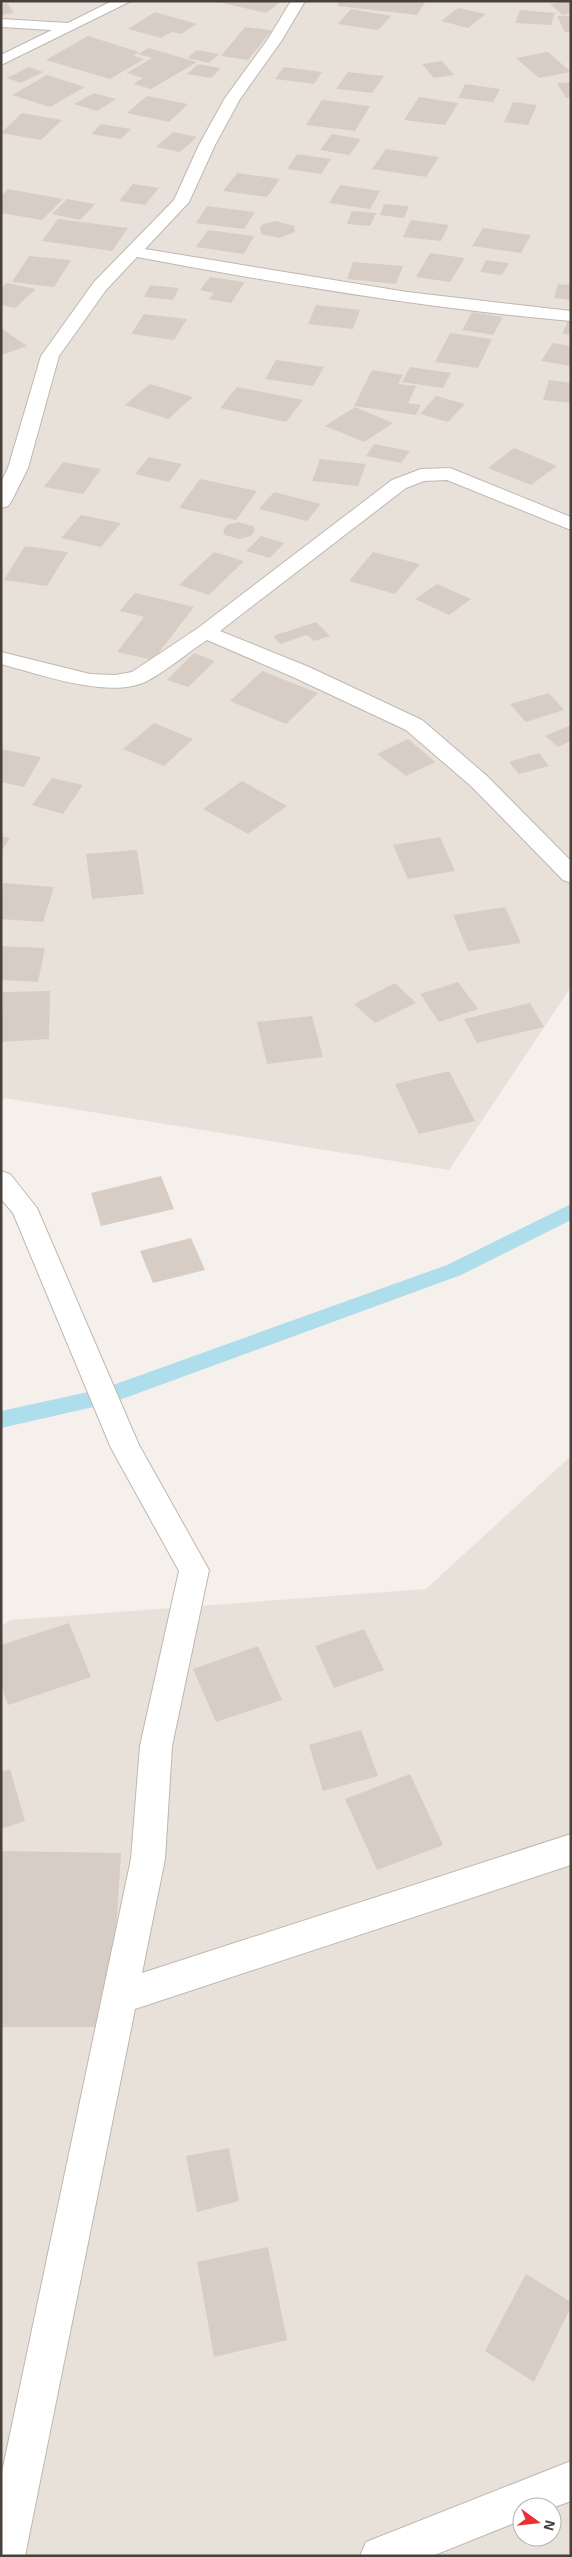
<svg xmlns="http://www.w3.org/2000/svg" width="572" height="2557" font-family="'Exo 2',sans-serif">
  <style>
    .residential { fill: #e8e1da; fill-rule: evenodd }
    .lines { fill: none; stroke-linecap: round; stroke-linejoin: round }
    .stream { fill: #aeddeb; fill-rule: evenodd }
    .building { fill: #d8cdc5 }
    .street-casing { stroke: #c0b7af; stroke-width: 2 }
    .street { fill: #fff; fill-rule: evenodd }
  </style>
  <rect width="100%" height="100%" fill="#f5f0ec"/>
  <g class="residential">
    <polygon points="1,1 571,1 571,987 449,1170 5,1098 1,1101"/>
    <path d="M 571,1456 L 571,2556 L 1,2556 L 1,1626 L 11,1620 L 426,1589 ZM 522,2507 L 552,2507 L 552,2537 L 522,2537 Z"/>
  </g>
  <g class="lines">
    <polygon class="stream" points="571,1204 571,1220 461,1275 111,1403 1,1428 1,1411 102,1389 447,1265"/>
  </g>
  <g class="building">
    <polygon points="214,1 282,1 266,13"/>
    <polygon points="340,1 426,1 417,15 337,6"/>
    <polygon points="571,1 571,13 563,15 550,4"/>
    <polygon points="7,3 14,13 1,15 1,4"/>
    <polygon points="458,8 486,14 468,28 441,21"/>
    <polygon points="351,9 391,16 378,30 338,24"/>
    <polygon points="520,10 555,13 551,25 515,23"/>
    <polygon points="155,12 197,24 181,34 172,32 161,38 128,29"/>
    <polygon points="557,16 571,16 571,32 565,32"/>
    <polygon points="245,27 272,30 248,60 221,56"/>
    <polygon points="88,36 139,52 133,56 144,59 110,79 46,60"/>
    <polygon points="149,48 183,58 197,62 151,89 133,84 143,78 127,73 152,58 138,54"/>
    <polygon points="197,50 219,54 209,63 187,58"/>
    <polygon points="548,52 571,72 539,78 516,58"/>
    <polygon points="442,61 454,75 434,78 422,64"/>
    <polygon points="198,64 221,68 211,78 187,74"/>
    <polygon points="29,67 43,72 21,83 7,78"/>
    <polygon points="284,67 322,72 314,84 275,79"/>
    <polygon points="348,72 384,76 372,93 336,89"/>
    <polygon points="47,75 85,87 50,107 12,95"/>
    <polygon points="571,82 571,97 566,98 557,83"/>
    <polygon points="465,84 500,89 493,102 458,98"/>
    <polygon points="94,93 116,99 97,111 74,104"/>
    <polygon points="147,96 188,104 169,122 127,113"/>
    <polygon points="419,97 458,103 445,125 404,120"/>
    <polygon points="322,100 370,106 355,131 306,125"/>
    <polygon points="513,102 537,105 528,125 504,122"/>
    <polygon points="22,113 62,120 41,140 1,133"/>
    <polygon points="101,124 131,129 121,139 91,134"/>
    <polygon points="173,132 197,137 180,152 156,147"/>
    <polygon points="332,134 361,139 349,155 320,150"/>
    <polygon points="386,149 439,157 426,177 372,169"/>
    <polygon points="297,154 331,159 321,174 287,169"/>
    <polygon points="237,173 280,179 267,197 223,191"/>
    <polygon points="133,184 159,188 145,205 119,201"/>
    <polygon points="340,185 380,191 370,209 329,203"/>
    <polygon points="8,189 63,199 42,220 1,213 1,196"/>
    <polygon points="67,199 95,204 80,220 52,214"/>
    <polygon points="384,204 409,206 404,218 380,215"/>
    <polygon points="207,206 255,212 244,229 196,223"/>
    <polygon points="352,211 376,213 370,226 347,224"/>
    <polygon points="58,219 128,228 112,251 42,241"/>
    <polygon points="411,220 449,225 441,241 403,237"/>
    <polygon points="276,221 294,226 295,232 279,238 261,234 260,227 263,224"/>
    <polygon points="483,228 531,235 521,253 472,246"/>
    <polygon points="208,230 254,236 244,254 196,247"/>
    <polygon points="430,253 465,258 450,282 416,277"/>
    <polygon points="29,256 71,260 54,287 12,282"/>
    <polygon points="486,260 509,263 502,275 480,272"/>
    <polygon points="353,262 403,266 396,284 347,279"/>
    <polygon points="210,277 245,282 231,303 209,299 214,293 200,290"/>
    <polygon points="7,283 36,289 15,308 1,305 1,288"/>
    <polygon points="558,284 571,285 571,300 554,298"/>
    <polygon points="150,285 179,288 173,300 144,297"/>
    <polygon points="316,305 360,310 353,329 308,324"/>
    <polygon points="472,312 503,317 493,335 462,330"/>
    <polygon points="144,314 187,319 174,340 131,334"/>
    <polygon points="569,318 571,318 571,335 562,334"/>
    <polygon points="1,328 27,346 1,355"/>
    <polygon points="450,333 492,339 478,368 435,362"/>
    <polygon points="553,343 571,346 571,366 541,361"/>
    <polygon points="276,360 324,367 313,386 265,379"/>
    <polygon points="410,367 451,373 443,388 402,382"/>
    <polygon points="372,370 403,375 398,384 416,386 408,403 421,405 416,415 354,406"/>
    <polygon points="549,380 571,383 571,403 543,400"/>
    <polygon points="150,384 193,397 168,419 125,405"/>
    <polygon points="237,387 303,400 286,422 220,408"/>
    <polygon points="436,396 465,404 448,422 420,414"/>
    <polygon points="355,407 393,423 364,442 325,426"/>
    <polygon points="374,444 410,451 401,463 366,456"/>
    <polygon points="514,448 557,466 531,485 488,468"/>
    <polygon points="149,457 182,464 169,482 135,474"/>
    <polygon points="320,459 366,464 358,486 312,481"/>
    <polygon points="63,462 101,469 83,494 44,487"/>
    <polygon points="200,479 257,491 236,520 179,508"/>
    <polygon points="274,492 321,504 307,521 259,509"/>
    <polygon points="81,515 121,523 101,547 61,538"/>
    <polygon points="238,522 253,526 255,530 251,536 240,539 225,535 223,531 227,525"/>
    <polygon points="261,536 284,543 270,558 246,551"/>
    <polygon points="25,546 68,552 47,586 4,580"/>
    <polygon points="214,552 244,561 209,595 179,585"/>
    <polygon points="373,552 420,564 395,594 349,581"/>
    <polygon points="437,584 471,599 449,615 415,599"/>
    <polygon points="135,593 194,607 153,660 117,652 144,617 120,611"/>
    <polygon points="316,622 330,636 314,641 307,635 280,644 273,636"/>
    <polygon points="194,653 215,661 188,687 167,680"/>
    <polygon points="262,671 318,693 286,724 230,701"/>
    <polygon points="549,693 564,710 526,722 510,704"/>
    <polygon points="154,723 193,739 164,766 123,749"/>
    <polygon points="571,725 571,741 558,747 545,736"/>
    <polygon points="408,739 435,762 406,776 377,754"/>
    <polygon points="1,749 41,757 24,787 1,782"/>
    <polygon points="539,753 549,766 519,774 509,762"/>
    <polygon points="52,778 83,785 63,814 32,805"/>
    <polygon points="242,781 287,806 248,834 203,809"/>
    <polygon points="1,836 10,838 1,852"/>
    <polygon points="440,837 455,871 408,879 393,845"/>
    <polygon points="137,850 144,894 92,899 86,854"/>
    <polygon points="4,883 54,887 43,922 1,919 1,893"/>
    <polygon points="505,907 521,943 468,951 453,915"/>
    <polygon points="1,946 45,948 38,982 1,980"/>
    <polygon points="458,982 478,1009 439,1022 420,994"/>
    <polygon points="395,983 416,1003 375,1023 354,1004"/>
    <polygon points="50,991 49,1039 1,1042 3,992"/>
    <polygon points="530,1003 544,1027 477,1043 464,1019"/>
    <polygon points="312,1016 323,1057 267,1064 257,1022"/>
    <polygon points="449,1071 475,1121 419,1134 395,1084"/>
    <polygon points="161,1176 174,1209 101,1226 91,1193"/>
    <polygon points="191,1238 205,1270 153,1283 140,1251"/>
    <polygon points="69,1623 91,1677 8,1705 1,1685 1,1645"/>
    <polygon points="364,1629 384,1670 334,1688 315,1646"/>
    <polygon points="258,1646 282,1700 216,1722 193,1669"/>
    <polygon points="361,1730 378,1776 323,1791 309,1745"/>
    <polygon points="10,1769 25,1821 1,1829 1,1772"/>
    <polygon points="410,1774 443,1845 377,1870 345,1799"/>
    <polygon points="1,1851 121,1853 110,2027 1,2027"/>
    <polygon points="229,2148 239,2201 197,2212 186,2156"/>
    <polygon points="268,2247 287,2340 214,2357 197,2262"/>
    <polygon points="526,2274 571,2302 571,2307 534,2382 485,2351"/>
  </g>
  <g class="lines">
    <defs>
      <g id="street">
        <polygon points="112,1 131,1 1,65 1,55 52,30 1,27 1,19 68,23"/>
        <path d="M 291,1 L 305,1 L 282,40 L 240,99 L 215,145 L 189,202 L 145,249 L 407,292 L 571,311 L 571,321 C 425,308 281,284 137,257 L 106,290 L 59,356 L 28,468 L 11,502 L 8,506 L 1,508 L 1,482 L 8,468 L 41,356 L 94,282 L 174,200 L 199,145 L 225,98 L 268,39 Z"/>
        <path d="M 450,468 L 571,517 L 571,530 L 447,480 L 424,481 L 406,488 L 220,631 L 309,667 L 422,720 L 487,776 L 571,861 L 571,883 L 563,880 L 471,786 L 406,730 L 293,677 L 207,640 C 187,653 168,670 147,681 C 110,700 39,674 1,664 L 1,652 L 90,674 L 115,675 L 132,672 L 198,628 L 392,480 L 421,469 Z"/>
        <polygon points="1,1171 10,1174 37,1208 139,1445 209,1570 172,1746 165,1859 142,1973 571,1834 571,1865 135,2009 25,2556 1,2556 1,2477 131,1859 140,1746 179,1571 111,1448 13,1213 1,1199"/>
        <polygon points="571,2461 571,2501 552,2508 522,2507 522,2520 432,2556 360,2556 366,2542"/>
      </g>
    </defs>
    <use href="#street" class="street-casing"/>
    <use href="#street" class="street"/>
  </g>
  <rect width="572" height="2557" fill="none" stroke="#49403a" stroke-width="5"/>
  <g transform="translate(537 2522) rotate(105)"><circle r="24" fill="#ffffff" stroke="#b6b3b0"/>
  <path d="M0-4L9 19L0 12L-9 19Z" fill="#e83035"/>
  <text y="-8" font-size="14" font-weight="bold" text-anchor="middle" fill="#49403a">N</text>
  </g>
</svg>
